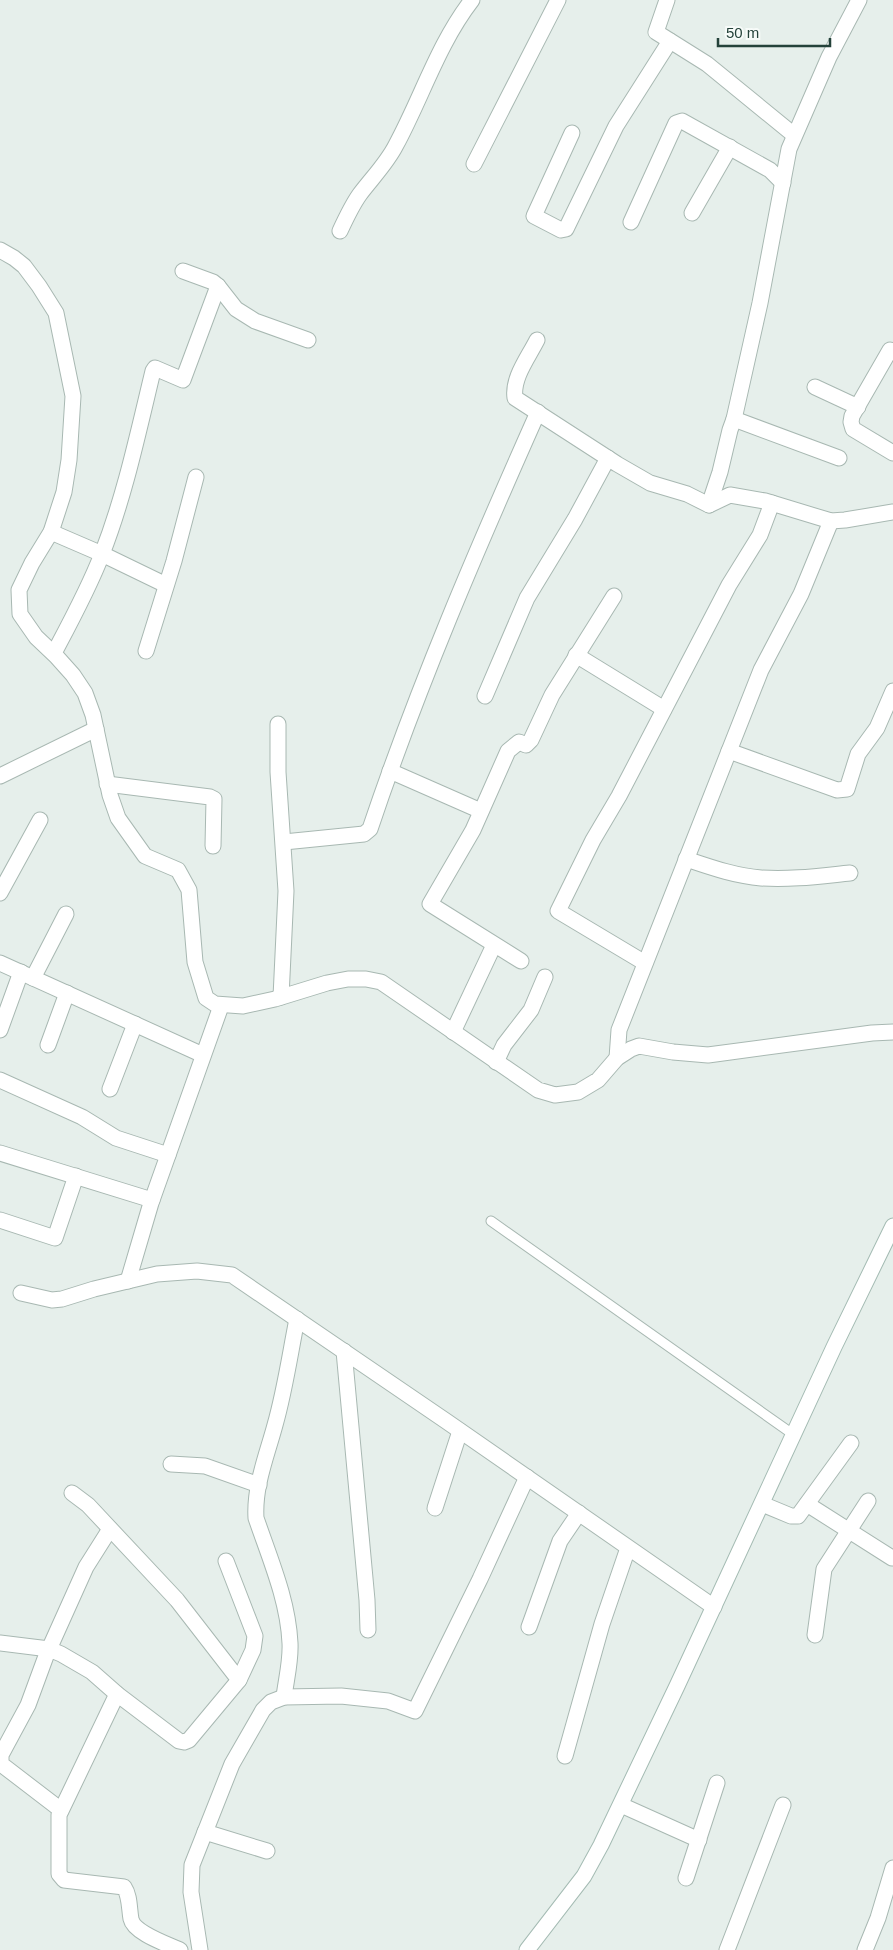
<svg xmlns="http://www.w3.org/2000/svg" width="893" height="1950" font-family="Arial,sans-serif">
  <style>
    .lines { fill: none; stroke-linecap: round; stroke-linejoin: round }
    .service-casing { stroke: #a8b8b2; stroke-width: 11 }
    .minor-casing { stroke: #a8b8b2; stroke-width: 17 }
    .secondary-casing { stroke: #a4bbb3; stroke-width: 17 }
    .service { stroke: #fff; stroke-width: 9 }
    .minor { stroke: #fff; stroke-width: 15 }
    .secondary { stroke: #fff; stroke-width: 15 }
  </style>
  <rect width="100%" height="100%" fill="#e6efeb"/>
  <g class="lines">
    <defs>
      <polyline id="service" points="491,1221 794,1435"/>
      <g id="minor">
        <polyline points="667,0 656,32 707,64 794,135"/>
        <polyline points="572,133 534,216 561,230 566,229 616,126 670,41"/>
        <polyline points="474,164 558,0"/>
        <polyline points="692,213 730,147"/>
        <polyline points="631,222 676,123 682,121 770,170 783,183"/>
        <path d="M 340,231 C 346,218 352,205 360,194 C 372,178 387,163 396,145 C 422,97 438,44 472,0"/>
        <polyline points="0,250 14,258 24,266 39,286 56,313 73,396 69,460 64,492 51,532 32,563 19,590 20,614 36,637 56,656 73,675 85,693 93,715 110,795 118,818 145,856 178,870 189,890 195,962 206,998 215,1004 243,1006 275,999 327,983 348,979 366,979 381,982 538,1090 555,1095 578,1092 598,1080 617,1058 631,1049 639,1046 673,1052 708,1055 872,1033 893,1032"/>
        <polyline points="183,271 213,282 218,286 236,309 255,321 308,340"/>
        <path d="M 537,340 C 528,358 512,378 515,398 L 617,464 L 650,483 L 687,494 L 709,505 L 730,495 L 765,501 L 831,521 L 845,520 L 893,512"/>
        <polyline points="890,350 852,416 851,422 853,429 893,453"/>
        <polyline points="815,387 858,407"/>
        <polyline points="734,419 839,458"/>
        <polyline points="709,505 720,472 730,430 734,419 760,303 789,149 829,57 859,0"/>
        <polyline points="51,532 102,554 166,585"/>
        <polyline points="146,651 174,561 196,477"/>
        <path d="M 54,653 C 71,621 89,588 102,554 C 125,495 138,433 153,371 L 155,368 L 183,380 L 218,286"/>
        <polyline points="576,655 664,709"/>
        <polyline points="485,696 527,598 575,519 608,458"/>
        <polyline points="278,724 278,772 286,891 281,997"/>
        <polyline points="729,751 837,790 847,789 858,754 877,728 893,691"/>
        <polyline points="390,771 481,811"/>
        <polyline points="0,776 96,729"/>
        <polyline points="107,784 210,797 214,799 213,846"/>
        <path d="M 284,842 L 364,834 L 370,829 C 418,686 477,549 538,412"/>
        <path d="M 686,859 C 710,867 735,876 761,878 C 791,880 820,876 850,873"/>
        <polyline points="0,893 40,820"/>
        <polyline points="521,961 430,904 473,830 508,751 519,742 526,745 531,740 552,695 614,596"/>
        <polyline points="0,963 203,1055"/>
        <polyline points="645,963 558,911 593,840 619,796 729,585 760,535 772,503"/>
        <polyline points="33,978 66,914"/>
        <polyline points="0,1030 21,972"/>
        <polyline points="453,1032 494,945"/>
        <polyline points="48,1045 67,993"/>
        <polyline points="617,1058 619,1030 761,670 801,594 831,521"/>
        <polyline points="496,1062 504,1045 531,1010 545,977"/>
        <polyline points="0,1080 82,1117 116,1138 168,1155"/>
        <polyline points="110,1089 135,1024"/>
        <polyline points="0,1153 152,1200"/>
        <polyline points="0,1220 55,1238 76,1176"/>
        <polyline points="128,1281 151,1203 221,1006"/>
        <polyline points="21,1293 52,1300 62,1299 94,1289 157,1274 197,1271 232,1275 446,1421 714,1607"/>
        <polyline points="344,1351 367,1600 368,1630"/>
        <polyline points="171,1464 205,1466 259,1485"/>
        <polyline points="762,1504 791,1516 798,1516 851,1443"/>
        <polyline points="807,1504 892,1558"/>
        <polyline points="435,1508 460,1431"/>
        <polyline points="226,1561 255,1636 253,1650 239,1680"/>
        <polyline points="529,1627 560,1541 579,1513"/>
        <polyline points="815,1635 824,1569 868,1501"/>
        <polyline points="0,1643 49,1649 61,1654 92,1672 117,1694 179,1741 184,1742 189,1740 239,1680 177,1600 88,1505 72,1493"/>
        <path d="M 117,1694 L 59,1815 L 59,1874 L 64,1880 L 124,1887 C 130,1896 129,1908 131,1919 C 134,1933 167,1944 180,1950"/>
        <path d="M 284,1697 C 286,1680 291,1661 290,1643 C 288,1600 270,1559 256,1518 C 254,1486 267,1455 275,1425 C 285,1390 290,1354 297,1319"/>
        <polyline points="565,1756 602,1624 628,1548"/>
        <polyline points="621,1805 699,1840"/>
        <polyline points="61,1810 1,1764 1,1755 28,1705 46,1656 86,1567 110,1529"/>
        <polyline points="205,1832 267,1851"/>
        <polyline points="686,1878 717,1783"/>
        <polyline points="200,1950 191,1892 192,1865 232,1764 263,1710 271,1702 284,1697 341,1696 388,1701 415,1711 480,1579 527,1477"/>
        <polyline points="727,1950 783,1805"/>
        <polyline points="865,1950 878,1918 893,1868"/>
      </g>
      <polyline id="secondary" points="527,1950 584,1876 601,1845 677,1686 834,1347 893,1226"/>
    </defs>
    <use href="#service" class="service-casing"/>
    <use href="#minor" class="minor-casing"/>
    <use href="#secondary" class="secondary-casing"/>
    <use href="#service" class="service"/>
    <use href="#minor" class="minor"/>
    <use href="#secondary" class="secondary"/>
  </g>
  <path d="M718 38v8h112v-8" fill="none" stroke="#24423a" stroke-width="2.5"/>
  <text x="726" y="38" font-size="15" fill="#24423a" stroke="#f7fbf9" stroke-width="4" paint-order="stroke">50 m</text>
</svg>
